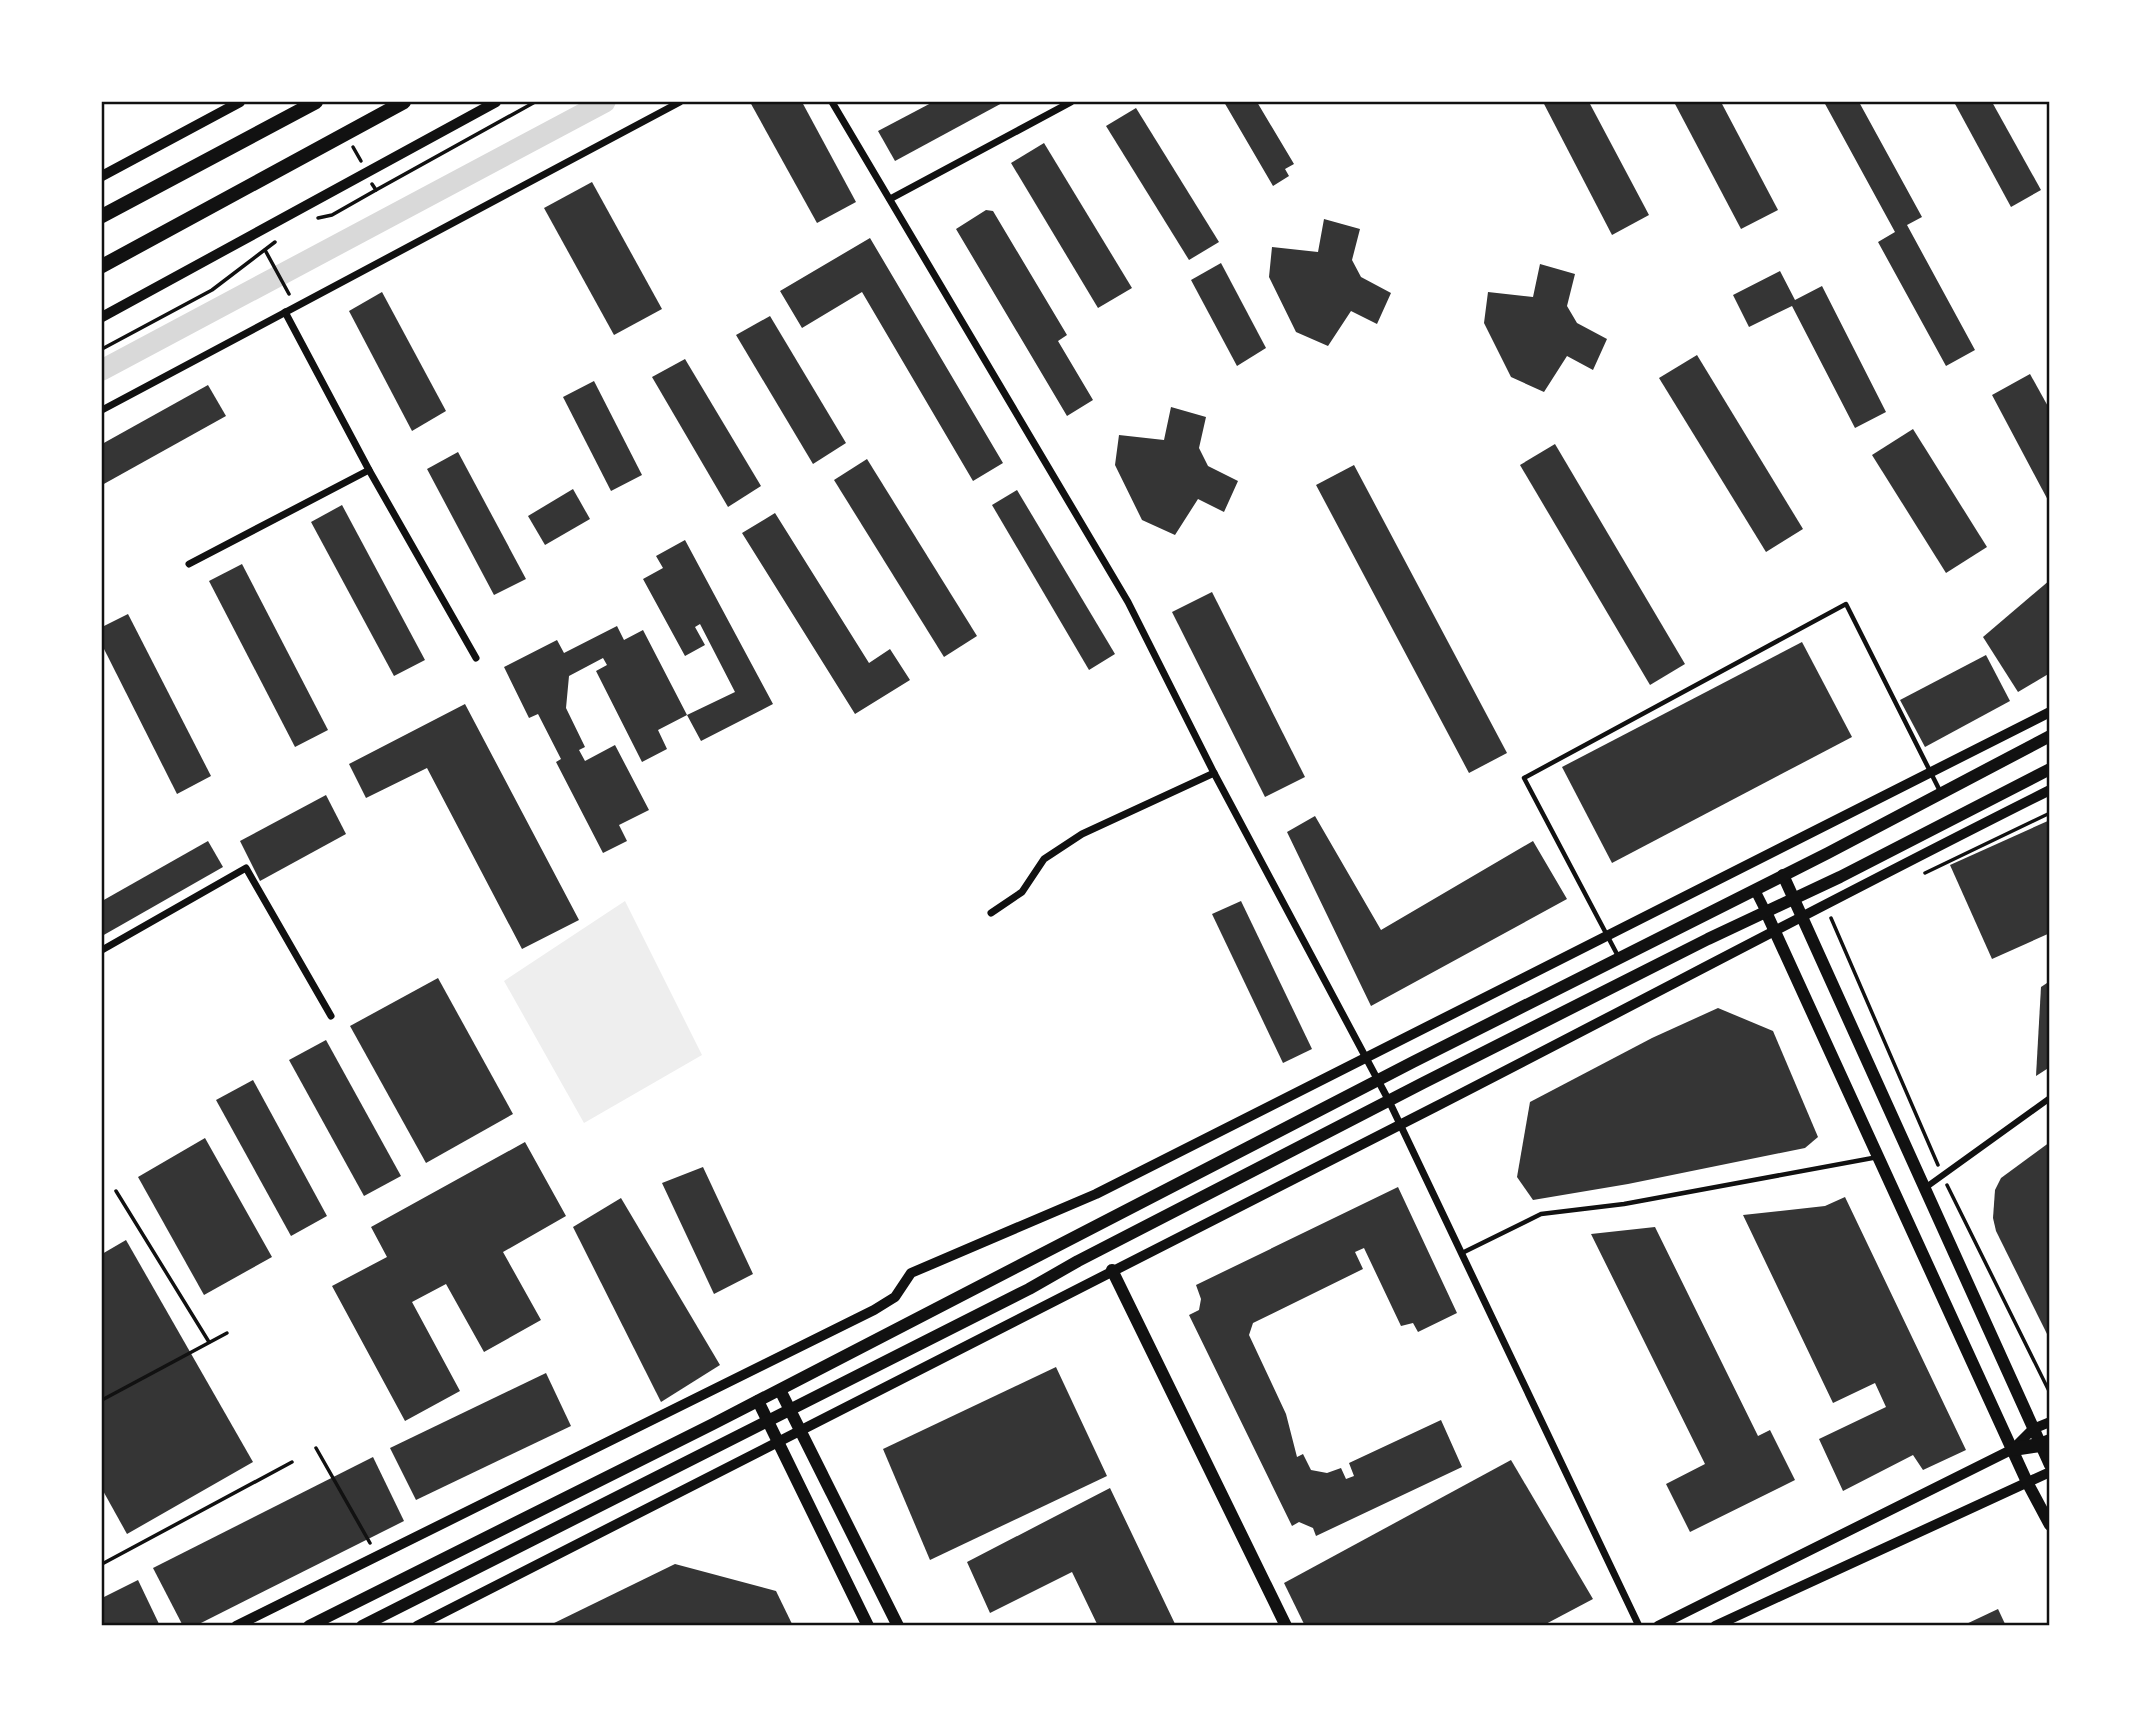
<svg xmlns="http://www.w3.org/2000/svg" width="2151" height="1727" font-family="'Source Sans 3',sans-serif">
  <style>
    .green { fill: #eee }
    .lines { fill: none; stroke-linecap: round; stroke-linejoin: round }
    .canal { stroke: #d9d9d9; stroke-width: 21 }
    .building { fill: #353535 }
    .path { stroke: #111; stroke-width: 3.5 }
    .service { stroke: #111; stroke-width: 4.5 }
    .pedestrian { stroke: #111; stroke-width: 6 }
    .minor { stroke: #111; stroke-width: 7 }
    .tertiary { stroke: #111; stroke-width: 10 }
    .secondary { stroke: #111; stroke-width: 12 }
    .trunk { stroke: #111; stroke-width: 14 }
    .neatline { fill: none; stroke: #111; stroke-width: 2.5 }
  </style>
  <rect width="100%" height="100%" fill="#fff"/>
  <polygon class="green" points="625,901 702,1055 584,1123 504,981"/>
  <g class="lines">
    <polyline class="canal" points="102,370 605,102"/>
  </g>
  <g class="building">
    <polygon points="750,102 802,102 856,202 817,223"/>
    <polygon points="933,102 1004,102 895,161 878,131"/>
    <polygon points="1224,102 1257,102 1294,164 1285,169 1289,176 1273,186"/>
    <polygon points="1543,102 1589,102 1649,215 1612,235"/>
    <polygon points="1674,102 1721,102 1778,210 1741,229"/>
    <polygon points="1824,102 1859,102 1922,217 1907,225 1975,350 1946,366 1878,242 1895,232"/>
    <polygon points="1954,102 1992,102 2041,190 2011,207"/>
    <polygon points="1136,108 1219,242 1189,260 1106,126"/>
    <polygon points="1044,143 1132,288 1098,308 1011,163"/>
    <polygon points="592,182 662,309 614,335 544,208"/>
    <polygon points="986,210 993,211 1067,335 1058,341 1093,400 1067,416 956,229"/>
    <polygon points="1324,219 1360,229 1352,260 1361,277 1391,293 1377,324 1351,311 1328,346 1296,332 1269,277 1272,247 1318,252"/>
    <polygon points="870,238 1003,463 973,481 862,292 802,328 780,291"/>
    <polygon points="1221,263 1266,348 1237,366 1191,280"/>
    <polygon points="1540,264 1575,274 1567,306 1577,323 1607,339 1593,370 1567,356 1544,392 1511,377 1484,323 1488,292 1533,297"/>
    <polygon points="1780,271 1795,300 1822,286 1886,412 1855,428 1792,306 1749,327 1733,295"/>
    <polygon points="382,292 446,411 412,431 349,311"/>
    <polygon points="770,316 846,443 813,464 736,335"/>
    <polygon points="1697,355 1803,529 1766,552 1659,378"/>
    <polygon points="685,359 761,486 728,507 652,377"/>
    <polygon points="2030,374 2050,410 2050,504 1992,395"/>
    <polygon points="594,381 642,475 611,491 563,397"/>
    <polygon points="208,385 226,416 102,485 102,444"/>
    <polygon points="1171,407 1206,417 1199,448 1208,466 1238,481 1224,512 1198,499 1175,535 1142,520 1115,465 1119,435 1164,440"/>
    <polygon points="1913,429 1987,547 1946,573 1872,455"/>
    <polygon points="1555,444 1685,664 1650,685 1520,465"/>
    <polygon points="458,452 526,579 494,595 427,469"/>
    <polygon points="867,459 977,636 944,657 834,480"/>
    <polygon points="1354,465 1507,753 1469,773 1316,485"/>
    <polygon points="573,489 590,519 545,545 528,516"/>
    <polygon points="1017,490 1115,654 1089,670 992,505"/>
    <polygon points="342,505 425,660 394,676 311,522"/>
    <polygon points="775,513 869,663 890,649 910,680 855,714 742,533"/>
    <polygon points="685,540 773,704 701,741 687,715 735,692 700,624 695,627 705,645 685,656 643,579 663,568 656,556"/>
    <polygon points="242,564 328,730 295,747 209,581"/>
    <polygon points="2050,580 2050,673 2018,692 1983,637"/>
    <polygon points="1212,592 1305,777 1265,797 1172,612"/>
    <polygon points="128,614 211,776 177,794 102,645 102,627"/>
    <polygon points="617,626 624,640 643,630 687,715 658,730 667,749 642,762 596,671 607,665 603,658 569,676 566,708 585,747 579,750 585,761 615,745 649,810 619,825 627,841 603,853 556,762 561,759 538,714 529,718 504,667 557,640 564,653"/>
    <polygon points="1802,642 1852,737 1612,863 1562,767"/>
    <polygon points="1986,655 2010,701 1925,747 1900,700"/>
    <polygon points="465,704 579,920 522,949 427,768 366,798 349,764"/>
    <polygon points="326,795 346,834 260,881 240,841"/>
    <polygon points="1315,816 1381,930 1533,841 1567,899 1371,1006 1287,832"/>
    <polygon points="2050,820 2050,933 1992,959 1950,865"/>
    <polygon points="208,841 223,867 102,936 102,901"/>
    <polygon points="1241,901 1312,1049 1283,1063 1212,914"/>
    <polygon points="438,978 513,1114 426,1163 350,1026"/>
    <polygon points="2050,981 2050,1067 2036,1076 2041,987"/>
    <polygon points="1718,1008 1773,1031 1818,1137 1805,1148 1628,1184 1533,1200 1517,1177 1530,1102 1652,1038"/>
    <polygon points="326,1040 401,1176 364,1196 289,1060"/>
    <polygon points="253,1080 327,1216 291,1236 216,1100"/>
    <polygon points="205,1138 272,1257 204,1295 138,1177"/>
    <polygon points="525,1142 566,1216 503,1252 541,1320 484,1352 446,1284 412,1302 460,1391 405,1421 332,1286 387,1257 371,1227"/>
    <polygon points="2050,1142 2050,1340 1996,1231 1993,1218 1995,1190 2001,1178"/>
    <polygon points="703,1167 753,1274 714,1294 662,1183"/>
    <polygon points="1398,1187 1457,1313 1418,1332 1413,1323 1401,1326 1364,1248 1355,1252 1363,1269 1253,1323 1249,1335 1286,1414 1297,1457 1303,1454 1311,1470 1327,1473 1341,1468 1346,1479 1354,1476 1349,1463 1441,1420 1462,1467 1316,1536 1313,1528 1299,1522 1292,1526 1189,1315 1199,1310 1201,1299 1196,1285"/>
    <polygon points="1845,1197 1966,1450 1923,1470 1913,1455 1843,1491 1819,1439 1886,1407 1875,1383 1833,1403 1743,1215 1825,1206"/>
    <polygon points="621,1198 720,1365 661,1402 573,1227"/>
    <polygon points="1655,1227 1758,1436 1770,1430 1795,1480 1690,1532 1666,1484 1705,1464 1591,1234"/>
    <polygon points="126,1240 253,1462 127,1534 102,1489 102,1254"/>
    <polygon points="1056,1367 1107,1476 930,1560 883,1449"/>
    <polygon points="546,1373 571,1426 416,1500 390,1448"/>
    <polygon points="373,1457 404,1521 195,1626 183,1626 153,1568"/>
    <polygon points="1511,1460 1593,1599 1542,1626 1305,1626 1284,1583"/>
    <polygon points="1110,1488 1176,1626 1098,1626 1072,1572 990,1613 967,1562"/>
    <polygon points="675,1564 776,1591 793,1626 548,1626"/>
    <polygon points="138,1580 160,1626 102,1626 102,1598"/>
    <polygon points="1998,1609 2006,1626 1962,1626"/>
  </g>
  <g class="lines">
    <g class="path">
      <polyline points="353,147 361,161"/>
      <polyline points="372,184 376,190 535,102"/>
      <polyline points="318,218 332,215 376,190"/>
      <polyline points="265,250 289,294"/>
      <polyline points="102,349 212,290 275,242"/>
      <polyline points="1925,873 2050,813"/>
      <polyline points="1831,918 1938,1165"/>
      <polyline points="1947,1185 2050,1393"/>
      <polyline points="116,1191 209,1342"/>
      <polyline points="102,1400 227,1333"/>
      <polyline points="316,1448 370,1543"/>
      <polyline points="102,1564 292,1462"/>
    </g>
    <g class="service">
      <polyline points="1618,956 1524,778 1846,604 1941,793"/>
      <polyline points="1462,1253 1541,1214 1624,1204 1878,1157"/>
    </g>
    <polyline class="pedestrian" points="1925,1188 2050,1098"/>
    <g class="minor">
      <polyline points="832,102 1128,602 1214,773 1389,1101 1639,1626"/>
      <polyline points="890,199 1071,102"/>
      <polyline points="285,312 369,470 476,658"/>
      <polyline points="102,410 680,102"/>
      <polyline points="189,564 369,470"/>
      <polyline points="991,913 1022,892 1044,859 1082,834 1214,773"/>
      <polyline points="102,950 246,868 331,1016"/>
    </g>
    <g class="tertiary">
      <polyline points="102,176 240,102"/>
      <polyline points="102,317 496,102"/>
      <polyline points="1755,890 1766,912"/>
      <polyline points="236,1626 874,1310 895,1297 911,1273 1096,1194 2050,712"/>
      <path d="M 417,1626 C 756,1452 1096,1280 1435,1107 C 1640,1002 1844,893 2050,790"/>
      <polyline points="1658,1626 2013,1449 2033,1429 2050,1422"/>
      <polyline points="1715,1626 2050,1472"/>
    </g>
    <g class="secondary">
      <polyline points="1783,875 2050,1465"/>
      <polyline points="1766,912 2027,1482 2050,1525"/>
      <polyline points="1112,1270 1286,1626"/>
      <polyline points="780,1390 898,1626"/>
      <polyline points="758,1401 868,1626"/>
      <polyline points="309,1626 713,1424 1413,1062 1828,853 2050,736"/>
      <polyline points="362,1626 1029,1289 1078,1261 1423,1083 1708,939 1840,877 2050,769"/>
    </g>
    <g class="trunk">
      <polyline points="102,216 316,102"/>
      <polyline points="102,266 404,102"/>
      <polyline points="2013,1449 2040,1445 2050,1441"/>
    </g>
  </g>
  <rect width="2151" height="1727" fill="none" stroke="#ffffff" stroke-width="206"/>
  <rect x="103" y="103" width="1945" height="1521" class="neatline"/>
</svg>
